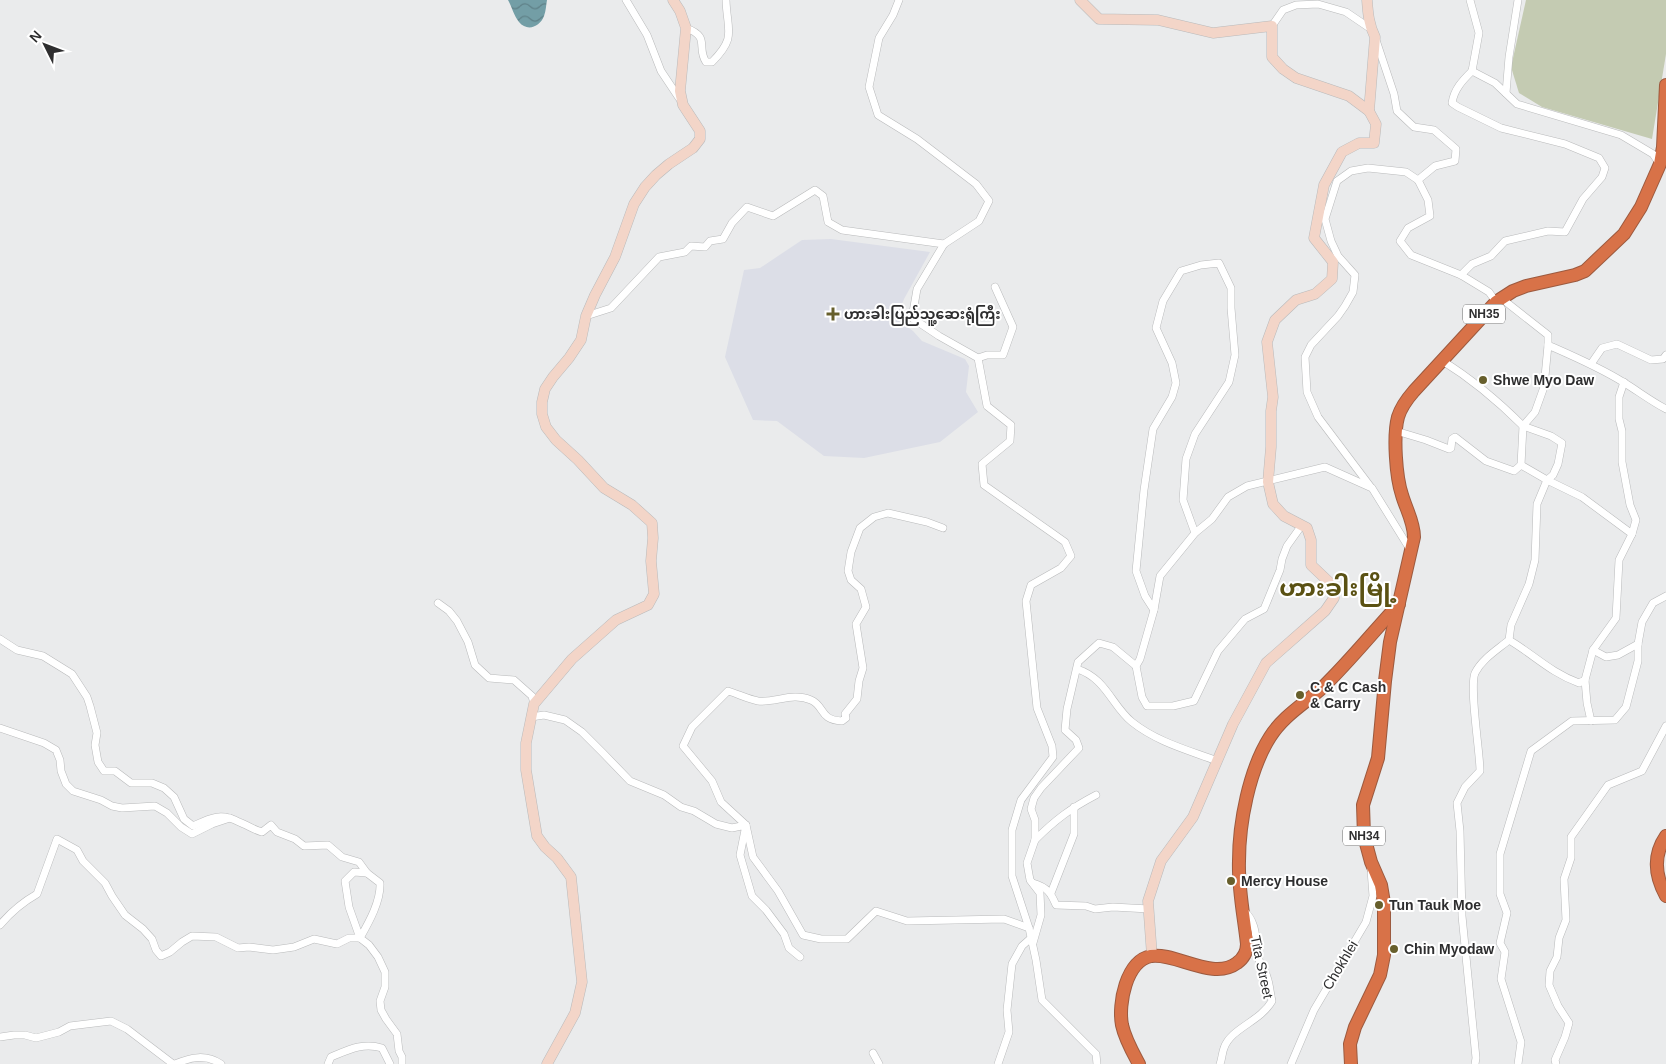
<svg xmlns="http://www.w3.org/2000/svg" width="1666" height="1064" font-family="Arial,'Noto Sans Myanmar',sans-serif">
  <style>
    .built { fill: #dcdee7 }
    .pitch { fill: #c4cbb2 }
    .water { fill: url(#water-waves) }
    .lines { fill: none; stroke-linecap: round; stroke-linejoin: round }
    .street-casing { stroke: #b9babb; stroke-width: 8 }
    .secondary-casing { stroke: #b9babb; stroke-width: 11 }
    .highway-casing { stroke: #9c5a3f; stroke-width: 14 }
    .street { stroke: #fff; stroke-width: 7 }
    .secondary { stroke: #f3d5c8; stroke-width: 10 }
    .highway { stroke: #d87248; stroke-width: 12 }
    .poi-dot { fill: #675f2c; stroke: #fff; stroke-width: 2 }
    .labels { text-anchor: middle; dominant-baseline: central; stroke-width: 4; stroke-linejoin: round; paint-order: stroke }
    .shield { fill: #fff; stroke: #6d6d6d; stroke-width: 1 }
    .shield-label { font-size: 12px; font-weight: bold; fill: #2e2e2f }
    .poi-label { font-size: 14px; font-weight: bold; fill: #2e2e2f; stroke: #fff; text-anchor: start }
    .street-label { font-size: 14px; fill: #2e2e2f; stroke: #fff }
    .town-label { font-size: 24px; font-weight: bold; fill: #5a5113; stroke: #fff }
  </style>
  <defs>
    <pattern id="water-waves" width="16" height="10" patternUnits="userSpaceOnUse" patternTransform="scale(1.25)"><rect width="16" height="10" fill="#739ea6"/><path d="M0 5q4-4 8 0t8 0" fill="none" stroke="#5f8188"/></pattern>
  </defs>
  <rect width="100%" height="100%" fill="#eaebec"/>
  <polygon class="built" points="831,239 930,252 904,299 896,319 913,331 922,341 965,359 969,366 966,392 978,412 940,442 864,458 824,456 777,421 753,420 725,357 744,270 760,268 802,240"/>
  <polygon class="pitch" points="1526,0 1666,0 1666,54 1652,139 1542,107 1519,93 1511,67"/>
  <path class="water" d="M 508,0 L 547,0 C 546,5 546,11 544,16 C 540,27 527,32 519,22 C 514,16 512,7 508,0 Z"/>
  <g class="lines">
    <defs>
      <g id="street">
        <polyline points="626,0 647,35 661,71 679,98"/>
        <polyline points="899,0 893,15 879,38 869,87 878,115 917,139 976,184 989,201 979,221 944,244 917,289 912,318 939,336 978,358 987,406 1011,425 1010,441 982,464 984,485 1065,542 1071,556 1061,568 1031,585 1026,601 1037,708 1052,746 1053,757 1021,800 1012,830 1012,876 1029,928 1036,960 1042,1000 1096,1054 1097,1064"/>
        <polyline points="1470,0 1479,33 1472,71 1495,83 1517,104 1621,135 1653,154 1659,163"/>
        <polyline points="1272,26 1283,10 1296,5 1318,4 1346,12 1371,29"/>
        <path d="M 686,28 C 711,37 696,47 706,62 L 712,62 C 737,37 727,31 726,0"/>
        <polyline points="1376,40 1394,94 1397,111 1414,127 1434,130 1456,149 1455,161 1435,166 1418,180 1428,200 1430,216 1408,228 1400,241 1411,255 1461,275 1489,292 1496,302"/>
        <polyline points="1506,93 1509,57 1518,0"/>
        <path d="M 1461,275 L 1472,264 L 1491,256 L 1505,241 L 1548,231 L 1565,232 L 1583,199 L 1602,177 L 1605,168 L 1599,158 L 1565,144 L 1501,128 L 1458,107 L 1452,103 C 1454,89 1463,80 1472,71"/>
        <polyline points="1501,298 1548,335 1548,345"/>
        <polyline points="586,316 611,308 659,257 685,252 691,246 705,247 710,241 723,239 732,223 747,207 773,216 815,190 823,196 828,222 842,230 944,244"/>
        <polyline points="978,358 987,355 1003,355 1013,327 995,287"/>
        <path d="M 1441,360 C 1472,379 1498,401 1523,426 L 1521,465 L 1547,480 L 1582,497 L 1632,534 L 1619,560 L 1616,618 L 1593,650 L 1585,680 L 1587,703 L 1591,721"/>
        <polyline points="1591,364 1602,348 1617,344 1651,360 1663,359 1666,355"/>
        <polyline points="1624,382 1619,397 1619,419 1622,431 1622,462 1630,505 1636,520 1632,534"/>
        <polyline points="1396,431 1426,440 1449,449 1451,448 1452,439 1455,437 1486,461 1514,471 1521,465"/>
        <polyline points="1370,486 1318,417 1307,392 1305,357 1311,345 1338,316 1345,306 1353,292 1355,275 1338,256 1331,241 1325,219 1337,181 1351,171 1368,168 1406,172 1418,180"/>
        <path d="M 943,528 L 927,522 L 888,513 L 874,517 L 860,528 L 851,552 L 848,571 L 851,580 L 861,589 L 866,607 L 856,624 L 863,668 L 859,681 L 857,699 L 845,714 L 846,718 L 842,721 C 819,720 825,706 811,700 C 792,692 776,703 758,701 C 748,699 738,694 728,691 L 692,727 L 683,746 L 712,781 L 721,802 L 746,825 L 753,857 L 778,891 L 803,935 L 821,939 L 847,939 L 876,911 L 907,921 L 1004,919 L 1029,928"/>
        <polyline points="1195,533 1183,500 1186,459 1195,434 1229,382 1235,355 1231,308 1231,288 1219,263 1201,265 1181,271 1163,301 1156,328 1172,363 1176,383 1172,397 1153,429 1144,490 1136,571 1145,596 1154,610 1160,576 1195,533 1212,519 1228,497 1247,486 1325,467 1372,488 1411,551"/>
        <polyline points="438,603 449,611 457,621 468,642 475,665 489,678 514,680 532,696 534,704"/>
        <path d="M 0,639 L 17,650 L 43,656 L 72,674 L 87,697 L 90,706 L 97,733 L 95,745 L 98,762 L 104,771 L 115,771 L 131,783 L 152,783 L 164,788 L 174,797 L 184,819 L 193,826 C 210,818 221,812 239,822 C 247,825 254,830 262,832 L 271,825 L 277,832 L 295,839 L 304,846 L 328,845 L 342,857 L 359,862 L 367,873"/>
        <path d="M 1509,640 C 1533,654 1551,673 1579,683 L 1585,680"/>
        <polyline points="1593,650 1606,657 1618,655 1638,644"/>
        <polyline points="1136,666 1140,659 1154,610"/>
        <path d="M 1077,669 C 1106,678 1112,706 1132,722 C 1157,742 1188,750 1217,761"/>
        <polyline points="531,717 544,715 565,720 582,732 603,753 630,781 664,795 681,807 694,811 716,824 732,828 746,825 740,855 752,896 766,910 784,934 789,948 800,957"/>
        <polyline points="0,728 44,743 56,750 60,760 61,771 66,784 73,791 101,800 112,806 122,808 155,806 167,813 181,827 192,834 212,824 230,818"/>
        <path d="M 1035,840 C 1055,820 1071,808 1096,795"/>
        <path d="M 1033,883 C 1047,887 1051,893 1056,905 L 1086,906 L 1095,909 L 1113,907 L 1149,909"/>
        <polyline points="1051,893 1074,834 1074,807"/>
        <path d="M 0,925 C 10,913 23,902 37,894 L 57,839 L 77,850 L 83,861 L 105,883 L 112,896 L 125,915 L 143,929 L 152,939 L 156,950 L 161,956 L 170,952 L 182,942 L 192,936 L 216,937 L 238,948 L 249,947 L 273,950 L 294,947 L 314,939 L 337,944 L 349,938 L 360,938"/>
        <path d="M 360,938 C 369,922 381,901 380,883 L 367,873 L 354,872 L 345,881 L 349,907 L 360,938 L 369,945 L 378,957 L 385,972 L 385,987 L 380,1001 L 381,1010 L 386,1019 L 397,1034 L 399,1051 L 402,1057 L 402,1064"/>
        <polyline points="1033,943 1041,915 1040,893 1030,880 1027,863 1035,840 1035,820 1031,809 1034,798 1041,788 1079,748 1076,740 1065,730 1067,709 1078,662 1099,643 1113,647 1136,666 1142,697 1147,706 1173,706 1194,701 1218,651 1245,619 1264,609 1280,570 1282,559 1287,546 1302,525"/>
        <polyline points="0,1037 14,1035 25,1035 36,1038 59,1032 70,1026 111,1021 127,1029 173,1064"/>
        <polyline points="873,1053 879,1064"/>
        <path d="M 175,1064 C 191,1057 206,1054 221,1064"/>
        <path d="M 328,1064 L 331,1057 C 348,1050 363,1042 382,1048 L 390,1064"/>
        <polyline points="998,1064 1009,1032 1007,1010 1012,964 1022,946 1031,938"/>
        <path d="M 1220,1064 C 1222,1059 1222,1053 1224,1048 C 1231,1028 1260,1022 1272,1001 C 1270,993 1270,985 1267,977 C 1266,972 1262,968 1260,963 C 1255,947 1259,923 1244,911"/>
        <polyline points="1291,1064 1314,1010 1366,922 1373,896 1371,870"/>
        <path d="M 1475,1064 L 1476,1058 L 1462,916 L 1460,831 L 1457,803 L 1465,787 L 1480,771 C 1480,752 1469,687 1475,673 C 1482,659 1497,650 1509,640 L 1511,625 L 1529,584 L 1535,560 L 1537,504 L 1547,480 L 1553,475 L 1558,464 L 1562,443 L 1551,436 L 1523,426 L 1535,412 L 1544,387 L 1548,345 C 1573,356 1599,367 1623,382 C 1638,391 1649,400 1666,409"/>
        <polyline points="1518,1064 1521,1042 1501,979 1505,952 1500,943 1507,913 1500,894 1500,854 1531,751 1572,721 1615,720 1626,707 1638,661 1638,644 1642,622 1653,603 1666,596"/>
        <polyline points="1556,1064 1555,1060 1565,1037 1569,1023 1558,1006 1549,985 1550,971 1557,957 1559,938 1566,920 1564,879 1571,858 1571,837 1608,785 1642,771 1666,726"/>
      </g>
      <g id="secondary">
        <polyline points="1080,0 1099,19 1158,20 1213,33 1272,26 1272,57 1283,69 1296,78 1349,96 1369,111 1376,124 1374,143 1359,143 1342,152 1324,185 1314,238 1333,262 1332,279 1315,294 1296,300 1275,320 1267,342 1273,397 1271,411 1271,447 1268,482 1273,504 1284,516 1307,528 1311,540 1311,565 1329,582 1334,598 1325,611 1266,663 1233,724 1193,817 1161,861 1148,901 1152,956"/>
        <path d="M 1367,0 C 1368,14 1369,25 1375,37 L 1369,111"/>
        <polyline points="547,1064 575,1013 582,982 571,877 557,858 545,847 537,836 526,770 526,743 534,704 572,659 616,620 648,605 654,594 651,561 653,538 652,523 632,505 604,488 578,460 556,440 546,427 542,414 542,402 545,389 553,377 569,358 581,340 586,316 595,295 615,257 634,204 645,187 656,175 669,164 693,148 700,139 700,131 683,105 680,91 686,28 680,11 673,0"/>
      </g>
      <g id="highway">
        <path d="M 1666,836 C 1653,855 1655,876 1666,896"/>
        <path d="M 1139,1064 C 1132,1051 1125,1039 1122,1025 C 1118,1004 1126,961 1151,956 C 1175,952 1213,981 1237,963 C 1244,958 1247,952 1247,944 C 1244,916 1238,889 1239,861 C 1239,823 1249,770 1270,737 C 1283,716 1304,704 1322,688 C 1349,662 1373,632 1399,604"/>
        <path d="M 1351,1064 L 1350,1044 L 1355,1027 L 1380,975 L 1384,955 L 1384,903 L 1381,885 L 1371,862 L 1364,836 L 1363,805 L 1378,758 L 1385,681 L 1390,642 L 1414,537 C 1414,522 1406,509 1402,495 C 1396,477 1393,436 1398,417 C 1401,407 1407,399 1414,391 L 1496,302 L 1513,291 L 1526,286 L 1575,275 L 1585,271 L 1624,234 L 1641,207 L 1660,164 L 1663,147 L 1666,85"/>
      </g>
    </defs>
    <use href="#street" class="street-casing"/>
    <use href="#secondary" class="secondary-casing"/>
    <use href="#highway" class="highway-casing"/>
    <use href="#street" class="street"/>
    <use href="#secondary" class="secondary"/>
    <use href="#highway" class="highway"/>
  </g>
  <g class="poi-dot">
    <path d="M830.5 306.5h5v5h5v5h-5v5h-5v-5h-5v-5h5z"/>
    <circle cx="1483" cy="380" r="5"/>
    <circle cx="1300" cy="695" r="5"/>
    <circle cx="1231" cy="881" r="5"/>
    <circle cx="1379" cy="905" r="5"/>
    <circle cx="1394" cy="949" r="5"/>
  </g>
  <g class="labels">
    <g class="shield">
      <rect x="1463" y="304.5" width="42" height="19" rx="4"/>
      <rect x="1343" y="826.5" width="42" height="19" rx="4"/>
    </g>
    <g class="shield-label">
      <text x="1484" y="314">NH35</text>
      <text x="1364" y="836">NH34</text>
    </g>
    <g class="poi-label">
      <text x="844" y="314">ဟားခါးပြည်သူ့ဆေးရုံကြီး</text>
      <text x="1493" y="380">Shwe Myo Daw</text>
      <text x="1310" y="687">C &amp; C Cash<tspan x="1310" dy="16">&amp; Carry</tspan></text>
      <text x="1241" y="881">Mercy House</text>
      <text x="1389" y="905">Tun Tauk Moe</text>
      <text x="1404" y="949">Chin Myodaw</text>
    </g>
    <g class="street-label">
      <text transform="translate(1340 965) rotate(-59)">Chokhlei</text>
      <text transform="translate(1262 967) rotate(78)">Tita Street</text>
    </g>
    <g class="town-label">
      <text x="1338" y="587">ဟားခါးမြို့</text>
    </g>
  </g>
  <g transform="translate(45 45) rotate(312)" stroke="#ffffff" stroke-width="4" paint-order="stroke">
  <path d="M0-4L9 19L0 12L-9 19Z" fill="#2e2e2f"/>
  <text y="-8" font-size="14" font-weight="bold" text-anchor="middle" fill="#2e2e2f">N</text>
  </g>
</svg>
